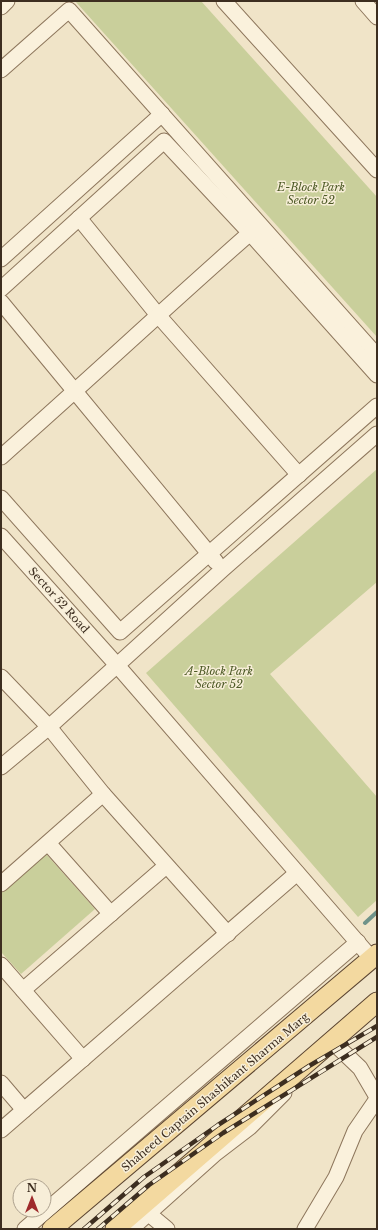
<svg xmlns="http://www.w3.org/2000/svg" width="378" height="1230" font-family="'Libre Baskerville',serif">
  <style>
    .green { fill: #c9cf9b }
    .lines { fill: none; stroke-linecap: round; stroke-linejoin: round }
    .stream { stroke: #6f938a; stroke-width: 4 }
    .minor-casing { stroke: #8d765c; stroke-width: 17 }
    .major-casing { stroke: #5b4430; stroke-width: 21 }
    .minor { stroke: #faf1dc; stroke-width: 15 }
    .major { stroke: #f3d9a0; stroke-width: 19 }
    .rail-casing { stroke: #3d2e20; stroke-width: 4.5 }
    .rail { stroke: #f7eed8; stroke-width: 3; stroke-dasharray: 9; stroke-linecap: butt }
    .labels { text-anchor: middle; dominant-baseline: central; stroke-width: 3; stroke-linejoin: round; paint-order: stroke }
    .park-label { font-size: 11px; font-style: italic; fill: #4d5a26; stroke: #f7eed8 }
    .street-label { font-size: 11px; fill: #3d2e20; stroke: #f7eed8 }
  </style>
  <rect width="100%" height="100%" fill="#f0e4c8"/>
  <g class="green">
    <polygon points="75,1 201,1 377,197 377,337"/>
    <polygon points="377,469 377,582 270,674 377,797 377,900 358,917 146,673"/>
    <polygon points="46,854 95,909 21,974 1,952 1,893"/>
  </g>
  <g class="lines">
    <polyline class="stream" points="365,923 377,912"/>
    <defs>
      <g id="minor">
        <polyline points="224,1 377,170"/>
        <polyline points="363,1 377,17"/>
        <polyline points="1,7 7,1"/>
        <polyline points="1,70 69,10 377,356"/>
        <polyline points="79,218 157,314 299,475"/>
        <polyline points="1,259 162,114"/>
        <polyline points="1,289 164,141 250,233 377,375"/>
        <polyline points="1,302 216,562"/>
        <path d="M 1,457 C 85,383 166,307 250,233"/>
        <polyline points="1,498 120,632 377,406"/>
        <polyline points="1,536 116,664 372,959"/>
        <polyline points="1,677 49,727 103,794 228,934"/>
        <polyline points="1,767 49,727 223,569 377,434"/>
        <polyline points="48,843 111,914"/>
        <polyline points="1,884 103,794"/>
        <polyline points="1,965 83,1059"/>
        <polyline points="23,990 166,866"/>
        <polyline points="338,1047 360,1068 377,1097"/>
        <polyline points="1,1083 24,1110"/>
        <polyline points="1,1130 297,873"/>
        <polyline points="149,1214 167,1229"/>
        <polyline points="25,1229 358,942"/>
        <polyline points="131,1229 216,1153 250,1127 284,1093"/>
        <polyline points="305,1229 336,1177 355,1131 377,1099"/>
      </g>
      <g id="major">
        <polyline points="52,1229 377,954"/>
        <polyline points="115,1229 377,1002"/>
      </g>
    </defs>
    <use href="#minor" class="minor-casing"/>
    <use href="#major" class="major-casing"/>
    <use href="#minor" class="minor"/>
    <use href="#major" class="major"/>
    <defs>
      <g id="rail">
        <polyline points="84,1229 144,1177 218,1125 309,1066 377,1026"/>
        <polyline points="98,1229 149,1185 223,1133 377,1037"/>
      </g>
    </defs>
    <use href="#rail" class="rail-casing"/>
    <use href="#rail" class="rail"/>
  </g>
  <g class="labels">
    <g class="park-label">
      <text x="311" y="187">E-Block Park<tspan x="311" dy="13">Sector 52</tspan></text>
      <text x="219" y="671">A-Block Park<tspan x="219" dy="13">Sector 52</tspan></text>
    </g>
    <g class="street-label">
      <text transform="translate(59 600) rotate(48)">Sector 52 Road</text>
      <text transform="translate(215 1092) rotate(-40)">Shaheed Captain Shashikant Sharma Marg</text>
    </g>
  </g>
  <rect width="378" height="1230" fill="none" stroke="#3d2e20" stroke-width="4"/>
  <g transform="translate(32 1198)"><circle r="19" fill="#f7eed8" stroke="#ada18e"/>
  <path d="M0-3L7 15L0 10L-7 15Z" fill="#9e2a2b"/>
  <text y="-6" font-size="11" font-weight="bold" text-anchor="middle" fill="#3d2e20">N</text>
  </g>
</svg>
